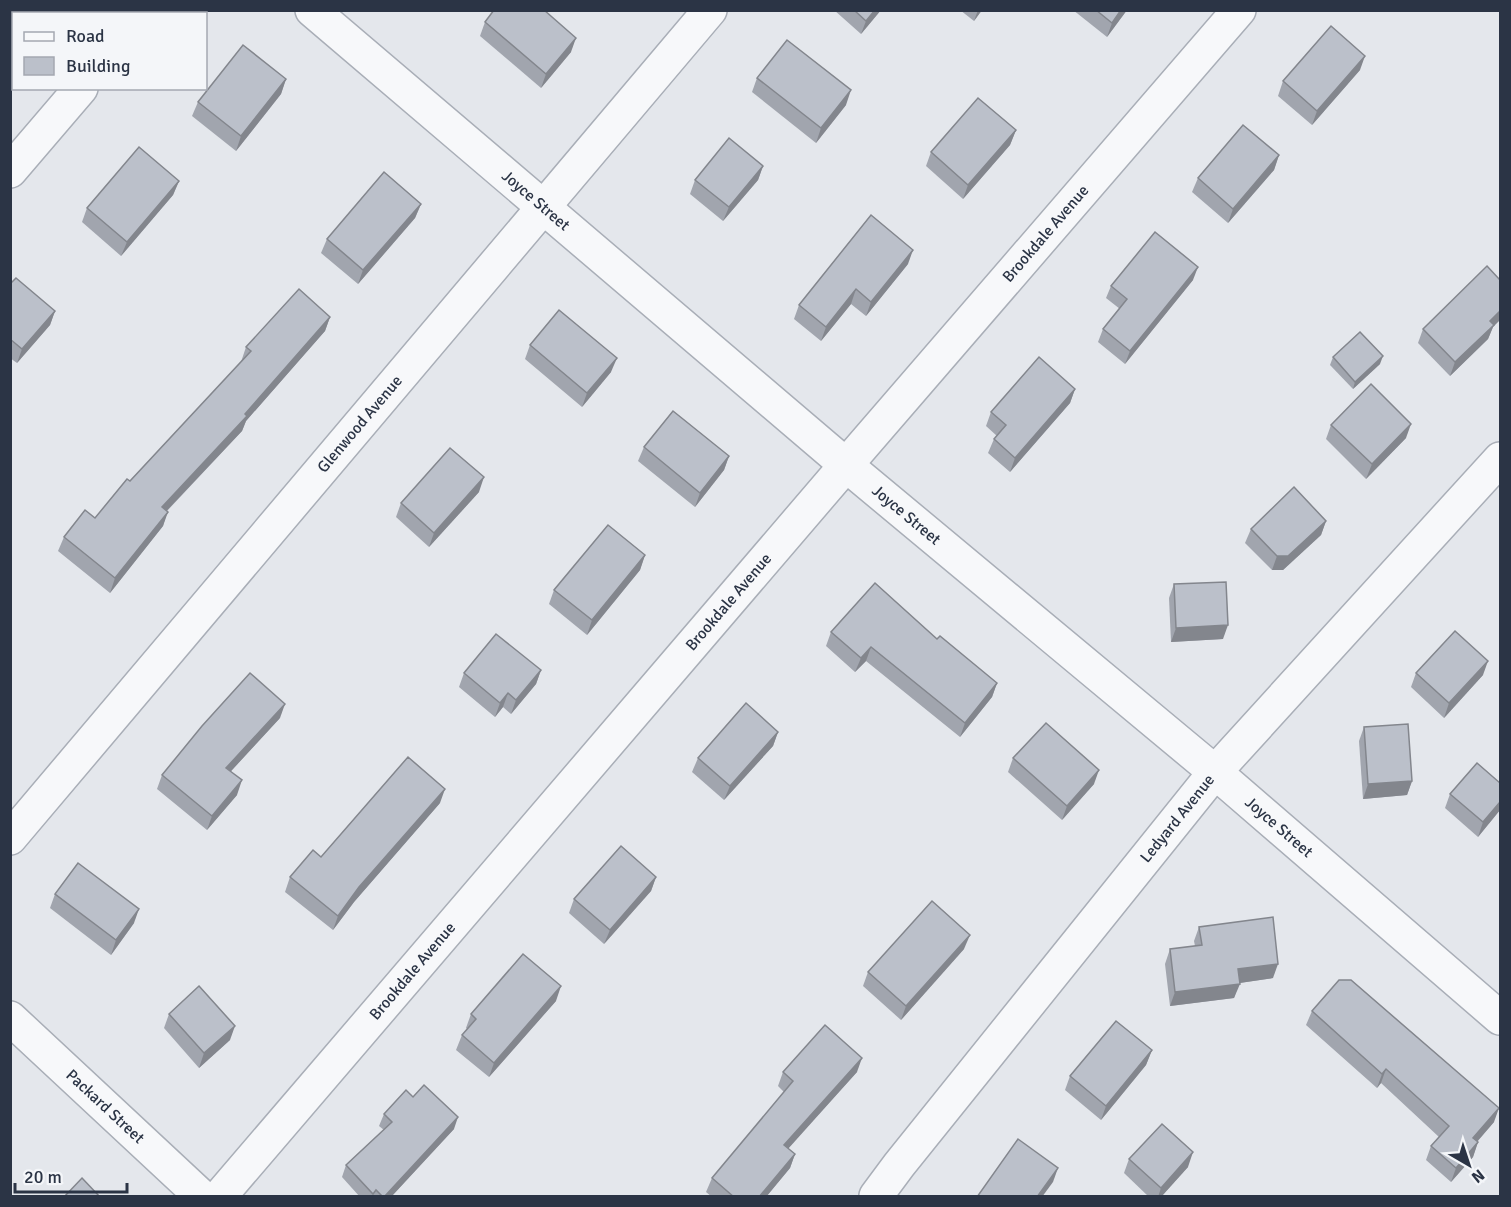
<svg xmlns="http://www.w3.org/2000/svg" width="1511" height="1207" font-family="Signika,sans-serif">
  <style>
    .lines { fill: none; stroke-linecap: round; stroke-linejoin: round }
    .minor-casing { stroke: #a9aeb7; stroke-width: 36 }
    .minor { stroke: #f7f8fa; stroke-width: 33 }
    .wall { fill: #a1a5ae }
    .shaded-wall { fill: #83868d }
    .building { fill: #bbc0ca; stroke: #83868d; stroke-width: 1.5 }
    .labels { text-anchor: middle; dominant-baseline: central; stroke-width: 4.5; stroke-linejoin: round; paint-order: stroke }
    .street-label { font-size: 16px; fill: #2b3445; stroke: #f4f6f9 }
  </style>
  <rect width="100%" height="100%" fill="#e4e7ec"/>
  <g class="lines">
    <defs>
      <g id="minor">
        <path id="s1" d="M 312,10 L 846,465 L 1215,772 L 1500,1018"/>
        <polyline points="145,14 147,10"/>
        <polyline points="10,171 81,88"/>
        <path id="s2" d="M 10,838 L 710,10"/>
        <path id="s3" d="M 10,1018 L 201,1196"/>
        <path id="s4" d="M 220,1196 L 846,465 L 1239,10"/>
        <path id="s5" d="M 876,1196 L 899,1165 L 1215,772 L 1500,459"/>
      </g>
    </defs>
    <use href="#minor" class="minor-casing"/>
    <use href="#minor" class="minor"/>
  </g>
  <g class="wall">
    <polygon points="10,10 33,10 30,14 14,14 14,27 10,25"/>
    <polygon points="834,10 881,10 861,34"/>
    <polygon points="960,10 982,10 974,21"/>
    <polygon points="1073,10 1127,10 1107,37"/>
    <polygon points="485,22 571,52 541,88 480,36"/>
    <polygon points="1360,70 1312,125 1278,96 1283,81"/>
    <polygon points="757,78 846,105 816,143 752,92"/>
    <polygon points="286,79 281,94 236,151 192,116 198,102"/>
    <polygon points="1016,130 1010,145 963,199 926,166 931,152"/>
    <polygon points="1279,155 1274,170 1228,223 1192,192 1198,178"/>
    <polygon points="763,166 758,180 723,221 690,194 695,180"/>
    <polygon points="179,181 173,195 121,256 82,222 87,208"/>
    <polygon points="421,204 415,218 358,284 321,253 327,239"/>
    <polygon points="908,264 866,316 851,304 821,341 794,319 799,305"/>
    <polygon points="1193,280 1125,364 1098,342 1103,329 1120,309 1106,298 1111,286"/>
    <polygon points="10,284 55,311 50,325 17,363 10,358"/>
    <polygon points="330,317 325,331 246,421 242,431 167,511 163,526 110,593 58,551 64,537 95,518 241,362 246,347"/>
    <polygon points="1493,327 1488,339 1450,376 1418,343 1423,329"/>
    <polygon points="530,345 611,372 582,407 525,359"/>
    <polygon points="1333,357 1380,364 1353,389 1330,365"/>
    <polygon points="1075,389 1070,403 1010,472 988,453 994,439 997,436 986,426 991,412"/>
    <polygon points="1331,425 1406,438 1366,479 1326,439"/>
    <polygon points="644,447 729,456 724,470 695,507 638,461"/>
    <polygon points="479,492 429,547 396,517 401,503"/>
    <polygon points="1326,521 1321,535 1283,570 1272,570 1245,543 1251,529"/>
    <polygon points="645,555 640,570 587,635 549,604 554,590"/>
    <polygon points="1174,584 1223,639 1171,642 1169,598"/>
    <polygon points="831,632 937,639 997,683 992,697 960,737 866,661 855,672 826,646"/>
    <polygon points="541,670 536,684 511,714 503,707 495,717 459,687 464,673"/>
    <polygon points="1416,673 1483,675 1444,718 1411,687"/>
    <polygon points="280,718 231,771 237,795 207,830 157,789 162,775"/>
    <polygon points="1364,727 1412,781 1407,795 1363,799 1359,741"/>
    <polygon points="778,732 773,746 724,800 692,772 698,758"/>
    <polygon points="1013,758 1094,784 1062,820 1008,772"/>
    <polygon points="1500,783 1500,810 1478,837 1445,808 1450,794"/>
    <polygon points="440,803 354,902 333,930 285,892 290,877 321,857"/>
    <polygon points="656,877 651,891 604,944 569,913 574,899"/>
    <polygon points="55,894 134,923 111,955 50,908"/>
    <polygon points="1199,927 1273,978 1239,983 1234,998 1170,1006 1165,964 1170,949 1195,946 1194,941"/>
    <polygon points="964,949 901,1020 863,986 868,972"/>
    <polygon points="556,1001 489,1077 456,1050 462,1035 467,1029 466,1028 471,1014"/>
    <polygon points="1312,1011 1494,1122 1477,1142 1478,1142 1473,1157 1451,1182 1426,1160 1431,1146 1439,1137 1381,1083 1377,1088 1306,1025"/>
    <polygon points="169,1014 230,1040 199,1068 164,1028"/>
    <polygon points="1152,1050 1146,1065 1101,1120 1065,1090 1070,1076"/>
    <polygon points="783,1072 857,1072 788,1148 795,1154 790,1168 766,1197 712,1197 706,1192 712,1178 784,1092 778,1086"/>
    <polygon points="413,1097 454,1129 391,1197 360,1197 342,1177 346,1165 384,1130 379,1126 384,1114"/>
    <polygon points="1129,1159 1188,1167 1161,1197 1149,1197 1124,1173"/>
  </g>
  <g class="shaded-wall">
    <polygon points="26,10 33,10 30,14 24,14"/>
    <polygon points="875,10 881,10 861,34 866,21"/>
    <polygon points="978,10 982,10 974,21"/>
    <polygon points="1121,10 1127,10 1107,37 1112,23"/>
    <polygon points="576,38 571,52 541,88 546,74"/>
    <polygon points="1365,56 1360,70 1312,125 1317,111"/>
    <polygon points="286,79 281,94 236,151 241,136"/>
    <polygon points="851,90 846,105 816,143 821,128"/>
    <polygon points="1016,130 1010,145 963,199 968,185"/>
    <polygon points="1279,155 1274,170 1228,223 1233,209"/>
    <polygon points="763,166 758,180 723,221 729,207"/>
    <polygon points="179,181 173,195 121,256 127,242"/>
    <polygon points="421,204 415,218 358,284 363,270"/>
    <polygon points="913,250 908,264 866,316 871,302"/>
    <polygon points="1198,267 1193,280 1125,364 1130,351"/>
    <polygon points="856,289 851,304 821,341 826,327"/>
    <polygon points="55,311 50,325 17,363 22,349"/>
    <polygon points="1500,311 1500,320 1493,327 1488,339 1450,376 1455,362 1490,321"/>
    <polygon points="330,317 325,331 246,421 242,431 157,521 162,507"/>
    <polygon points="1383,356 1380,364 1353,389 1355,382"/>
    <polygon points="617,358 611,372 582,407 587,393"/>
    <polygon points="1075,389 1070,403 1010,472 1015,458"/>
    <polygon points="1411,424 1406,438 1366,479 1372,464"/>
    <polygon points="729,456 724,470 695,507 700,493"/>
    <polygon points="484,477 479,492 429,547 434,533"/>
    <polygon points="168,512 163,526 110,593 115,578"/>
    <polygon points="1326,521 1321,535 1283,570 1272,570 1277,556"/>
    <polygon points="645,555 640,570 587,635 592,620"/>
    <polygon points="1228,625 1223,639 1171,642 1176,628"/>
    <polygon points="871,647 866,661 855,672 861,658"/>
    <polygon points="1488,661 1483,675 1444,718 1449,703"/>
    <polygon points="541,670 536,684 511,714 516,700"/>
    <polygon points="997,683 992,697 960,737 965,723"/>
    <polygon points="508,693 503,707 495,717 500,703"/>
    <polygon points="285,704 280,718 221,782 226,768"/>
    <polygon points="778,732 773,746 724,800 730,786"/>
    <polygon points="1099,770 1094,784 1062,820 1067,806"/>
    <polygon points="242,780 237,795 207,830 212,816"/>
    <polygon points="1412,781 1407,795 1363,799 1368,784"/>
    <polygon points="445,789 440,803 354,902 333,930 338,916 359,887"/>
    <polygon points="1500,802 1500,810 1478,837 1483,822"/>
    <polygon points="656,877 651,891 604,944 610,930"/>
    <polygon points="139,909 134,923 111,955 116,940"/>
    <polygon points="970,935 964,949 901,1020 906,1006"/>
    <polygon points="1278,964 1273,978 1233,984 1238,969"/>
    <polygon points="1240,984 1234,998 1170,1006 1175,992"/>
    <polygon points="561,986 556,1001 489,1077 494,1063"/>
    <polygon points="235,1026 230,1040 199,1068 204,1053"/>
    <polygon points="1152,1050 1146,1065 1101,1120 1106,1106"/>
    <polygon points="862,1058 857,1072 779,1159 784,1145"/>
    <polygon points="1386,1069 1381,1083 1377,1088 1382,1074"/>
    <polygon points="1499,1108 1494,1122 1468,1152 1473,1138"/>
    <polygon points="458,1117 454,1129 391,1197 384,1197"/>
    <polygon points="1478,1142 1473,1157 1451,1182 1456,1168"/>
    <polygon points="1193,1152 1188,1167 1161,1197 1158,1197 1161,1188"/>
    <polygon points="795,1154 790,1168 766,1197 759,1197"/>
    <polygon points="1058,1168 1053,1182 1042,1197 1037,1197"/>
  </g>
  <g class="building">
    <polygon points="15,10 26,10 24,14 18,14"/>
    <polygon points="494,10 544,10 576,38 546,74 485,22"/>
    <polygon points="854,10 875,10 866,21"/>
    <polygon points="1096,10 1121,10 1112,23"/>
    <polygon points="1331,26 1365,56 1317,111 1283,81"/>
    <polygon points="787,40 851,90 821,128 757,78"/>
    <polygon points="243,45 286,79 241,136 198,102"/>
    <polygon points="978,98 1016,130 968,185 931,152"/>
    <polygon points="1243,125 1279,155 1233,209 1198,178"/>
    <polygon points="729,138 763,166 729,207 695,180"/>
    <polygon points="139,147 179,181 127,242 87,208"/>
    <polygon points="384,172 421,204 363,270 327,239"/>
    <polygon points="871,215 913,250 871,302 856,289 826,327 799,305"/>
    <polygon points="1155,232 1198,267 1130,351 1103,329 1127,299 1111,286"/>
    <polygon points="1487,266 1500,280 1500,311 1490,321 1494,325 1455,362 1423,329"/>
    <polygon points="16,278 55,311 22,349 10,339 10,284"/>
    <polygon points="299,289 330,317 245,414 247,416 162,507 168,512 115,578 64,537 85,510 95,518 127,479 130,481 251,351 246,347"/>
    <polygon points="559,310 617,358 587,393 530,345"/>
    <polygon points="1360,332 1383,356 1355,382 1333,357"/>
    <polygon points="1039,357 1075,389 1015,458 994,439 1006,425 991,412"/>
    <polygon points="1371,384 1411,424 1372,464 1331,425"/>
    <polygon points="673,411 729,456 700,493 644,447"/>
    <polygon points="450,448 484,477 434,533 401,503"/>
    <polygon points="1294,487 1326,521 1288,556 1277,556 1251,529"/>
    <polygon points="608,525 645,555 592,620 554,590"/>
    <polygon points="1226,582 1228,625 1176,628 1174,584"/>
    <polygon points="875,583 937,639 940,636 997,683 965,723 871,647 861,658 831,632"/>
    <polygon points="1455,631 1488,661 1449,703 1416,673"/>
    <polygon points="496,634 541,670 516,700 508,693 500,703 464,673"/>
    <polygon points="250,673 285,704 226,768 242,780 212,816 162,775 202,726"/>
    <polygon points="746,703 778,732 730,786 698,758"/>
    <polygon points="1046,723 1099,770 1067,806 1013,758"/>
    <polygon points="1408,724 1412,781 1368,784 1364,727"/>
    <polygon points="408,757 445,789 359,887 338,916 290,877 313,850 321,857"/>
    <polygon points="1477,763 1500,783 1500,802 1483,822 1450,794"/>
    <polygon points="621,846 656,877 610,930 574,899"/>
    <polygon points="78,863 139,909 116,940 55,894"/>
    <polygon points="932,901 970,935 906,1006 868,972"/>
    <polygon points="1273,917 1278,964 1238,969 1240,984 1175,992 1170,949 1202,945 1199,927"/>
    <polygon points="523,954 561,986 494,1063 462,1035 476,1019 471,1014"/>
    <polygon points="1339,980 1351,980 1499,1108 1473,1138 1478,1142 1456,1168 1431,1146 1449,1126 1386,1069 1382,1074 1312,1011"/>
    <polygon points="199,986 235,1026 204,1053 169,1014"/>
    <polygon points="1116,1021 1152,1050 1106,1106 1070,1076"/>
    <polygon points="825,1025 862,1058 784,1145 795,1154 759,1197 734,1197 712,1178 793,1081 783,1072"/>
    <polygon points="424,1085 458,1117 384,1197 383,1197 376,1190 373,1194 346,1165 392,1122 384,1114 406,1090 413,1097"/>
    <polygon points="1162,1124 1193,1152 1161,1188 1129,1159"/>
    <polygon points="1018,1139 1058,1168 1037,1197 977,1197"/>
    <polygon points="82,1178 100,1197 64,1197"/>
  </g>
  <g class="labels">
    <g class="street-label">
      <text stroke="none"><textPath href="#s1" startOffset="294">Joyce Street</textPath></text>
      <text stroke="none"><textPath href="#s4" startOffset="1268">Brookdale Avenue</textPath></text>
      <text stroke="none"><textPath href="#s2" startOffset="542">Glenwood Avenue</textPath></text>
      <text stroke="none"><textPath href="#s1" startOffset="780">Joyce Street</textPath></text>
      <text stroke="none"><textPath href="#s4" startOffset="782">Brookdale Avenue</textPath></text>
      <text stroke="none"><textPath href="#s5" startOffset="483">Ledyard Avenue</textPath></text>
      <text stroke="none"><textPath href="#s1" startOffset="1266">Joyce Street</textPath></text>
      <text stroke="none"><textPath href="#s4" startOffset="296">Brookdale Avenue</textPath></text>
      <text stroke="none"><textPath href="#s3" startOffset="130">Packard Street</textPath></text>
    </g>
  </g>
  <rect width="1511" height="1207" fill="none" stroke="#2b3445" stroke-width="24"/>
  <rect x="12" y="12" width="195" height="78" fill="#f4f6f9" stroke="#a4a8b1" stroke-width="1.5"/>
  <rect x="24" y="32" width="30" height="9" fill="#f7f8fa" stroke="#a4a8b1" stroke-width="1.5"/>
  <text x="66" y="42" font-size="18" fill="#2b3445">Road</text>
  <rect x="24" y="57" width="30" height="18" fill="#bbc0ca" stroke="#a4a8b1" stroke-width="1.5"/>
  <text x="66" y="72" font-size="18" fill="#2b3445">Building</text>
  <g transform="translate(1469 1165) rotate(141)" stroke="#f4f6f9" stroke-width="4.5" paint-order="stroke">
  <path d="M0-4.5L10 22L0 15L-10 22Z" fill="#2b3445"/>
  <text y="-9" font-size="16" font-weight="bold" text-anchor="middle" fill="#2b3445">N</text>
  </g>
  <path d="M15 1183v9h112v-9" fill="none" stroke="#2b3445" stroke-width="3"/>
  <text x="24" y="1183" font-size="18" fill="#2b3445" stroke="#f4f6f9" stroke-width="4.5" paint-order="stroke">20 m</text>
</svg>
